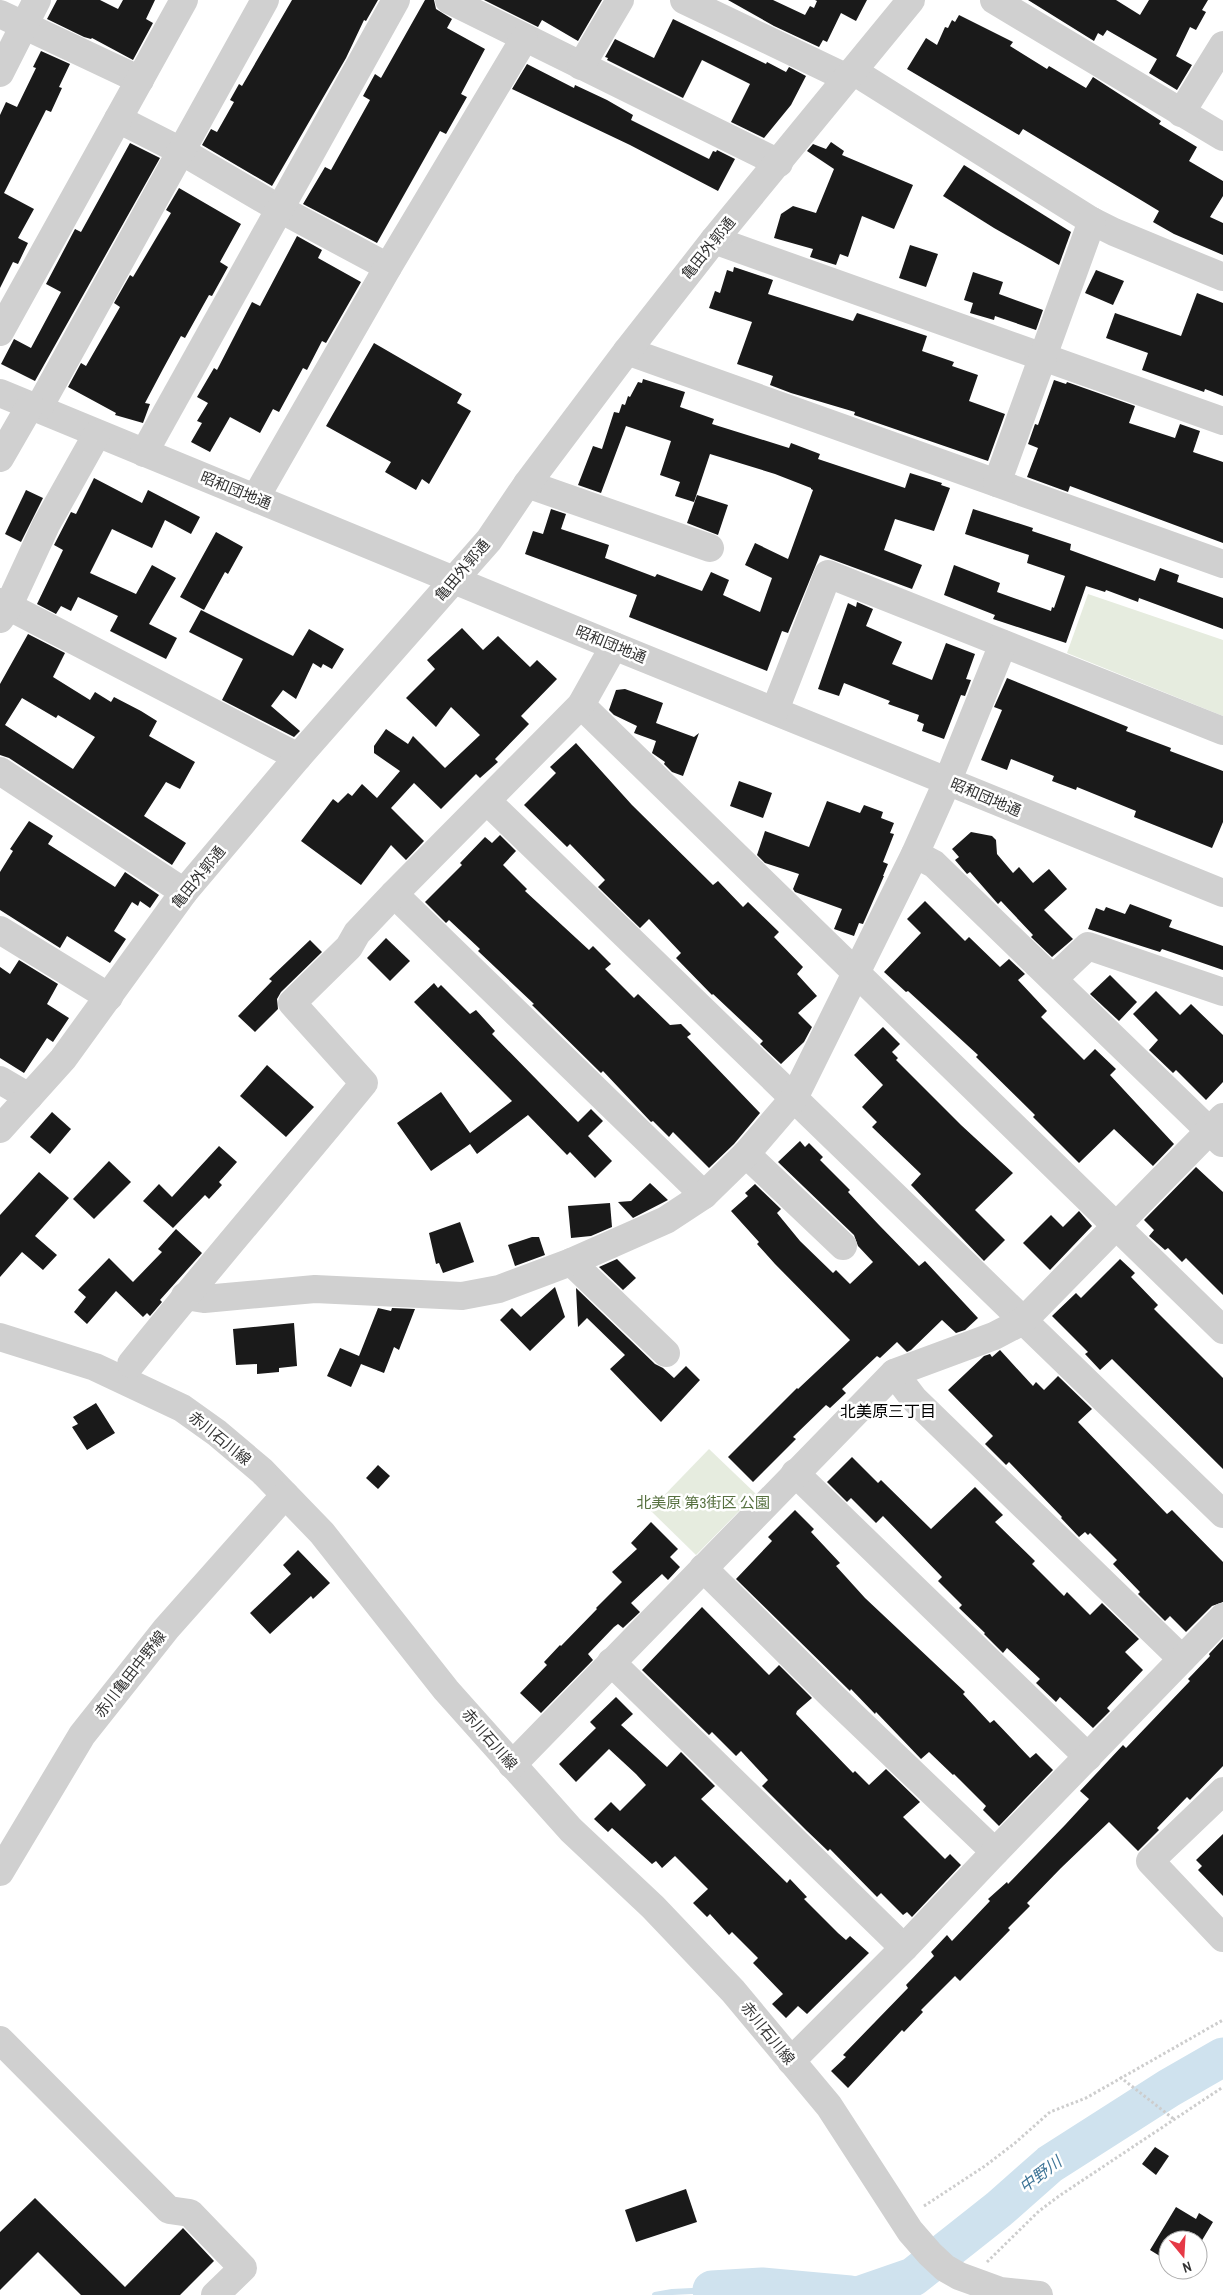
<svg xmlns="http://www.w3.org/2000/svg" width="1223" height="2295" font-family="'Archivo Narrow','Noto Sans JP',sans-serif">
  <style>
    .green { fill: #e6ecdf }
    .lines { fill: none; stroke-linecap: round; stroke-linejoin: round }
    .stream { stroke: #cfe2ee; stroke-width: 6 }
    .river { stroke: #cfe2ee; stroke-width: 39 }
    .building { fill: #1a1a1a; fill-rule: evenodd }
    .path { stroke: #cdcdcd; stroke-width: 3; stroke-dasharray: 2.5 2.5; stroke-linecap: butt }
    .minor { stroke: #d0d0d0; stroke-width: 28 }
    .labels { text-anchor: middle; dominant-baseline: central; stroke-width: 5; stroke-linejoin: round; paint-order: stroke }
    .street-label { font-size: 15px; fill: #333; stroke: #fff }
    .park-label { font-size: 15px; fill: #56703f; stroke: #fff }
    .neighbourhood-label { font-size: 16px; fill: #000; stroke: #fff }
    .water-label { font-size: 16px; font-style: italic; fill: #3f7597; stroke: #fff }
  </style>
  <rect width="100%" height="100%" fill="#fff"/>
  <g class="green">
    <polygon points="1088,594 1223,640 1223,716 1067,653"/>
    <polygon points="709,1449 756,1494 696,1555 650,1510"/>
  </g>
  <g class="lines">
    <polyline class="stream" points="655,2295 672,2292 712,2290"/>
    <g class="river">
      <polyline points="712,2290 762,2287 850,2295"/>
      <polyline points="861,2295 913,2277 999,2209 1050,2164 1169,2088 1223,2057"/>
    </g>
  </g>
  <g class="building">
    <polygon points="57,0 100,0 118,9 123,0 155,0 146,19 153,23 133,60 92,38 91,39 84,37 47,19"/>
    <polygon points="292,0 378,0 366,21 364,20 346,58 272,186 202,145 211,129 217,132 234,102 230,100 239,84 242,86"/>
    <polygon points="425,0 434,0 436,9 452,19 447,28 485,49 461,94 467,97 446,134 440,131 377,243 303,204 325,167 331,170 370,100 363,96 375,74 381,78"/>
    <polygon points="484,0 602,0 578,41 542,20 538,27"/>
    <polygon points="728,0 773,0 805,15 810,6 814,8 817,1 815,0 867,0 856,21 841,13 827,42 823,40 819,47 774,26"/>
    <polygon points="1028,0 1116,0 1140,15 1149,0 1208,0 1202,10 1206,12 1196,30 1190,27 1176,56 1192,65 1177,90 1149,73 1157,59 1107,30 1103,36 1098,33 1094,41"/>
    <polygon points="959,15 1013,42 1010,46 1047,69 1049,66 1086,88 1093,77 1161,121 1159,124 1197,147 1189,161 1223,181 1223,196 1210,217 1223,223 1223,255 1174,234 1153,222 1159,211 1023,129 1019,135 907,69 926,38 937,45 945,27 948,28 952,20 955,22"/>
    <polygon points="673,19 766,64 767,62 786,72 789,67 806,76 791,105 764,138 731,122 750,84 702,60 683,98 607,60 608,58 605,57 615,39 654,58"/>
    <polygon points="41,51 70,64 59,87 62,88 51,112 46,110 4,193 34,209 18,238 28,243 18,264 13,262 0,288 0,115 6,102 17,107 36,68 33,67"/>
    <polygon points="527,64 574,88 575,85 607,100 633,115 631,120 709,159 713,151 716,152 717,150 735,159 718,191 630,145 512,89"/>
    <polygon points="831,142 844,151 842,155 913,185 894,229 862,216 848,257 840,254 836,265 810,257 813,249 774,238 781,214 793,206 816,213 834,169 807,151 813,144 826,149"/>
    <polygon points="130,143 160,158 35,381 1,364 14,339 31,348 61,292 46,284 75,229 81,232"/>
    <polygon points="964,165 1071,232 1059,265 994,228 943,196"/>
    <polygon points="179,188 241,224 220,262 228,267 212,296 209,295 185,338 181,336 163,369 145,403 150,404 143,423 115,415 116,413 68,387 81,363 86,366 120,307 114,303 130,275 133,277 171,213 166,210"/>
    <polygon points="297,236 322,250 318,258 361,282 326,343 322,341 307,370 303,368 279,412 273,409 260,433 230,417 210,452 191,442 202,423 197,421 208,403 197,397 214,368 217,370 252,302 260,306"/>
    <polygon points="910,245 938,254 926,287 899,278"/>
    <polygon points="734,267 773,280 768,294 853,321 857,313 927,336 922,351 954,362 952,366 978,375 969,401 1005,414 988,461 854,415 855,412 791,393 770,385 773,376 737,364 752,322 709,308 715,291 720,293 727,270 733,272"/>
    <polygon points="1096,270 1124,281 1113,305 1085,293"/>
    <polygon points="973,272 1003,282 999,294 1043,310 1036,330 995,316 994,320 970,313 973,303 964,300"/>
    <polygon points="1197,293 1223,303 1223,396 1205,389 1204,392 1142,370 1148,353 1106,338 1115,313 1181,336"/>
    <polygon points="374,343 462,394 457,403 471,411 429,484 422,479 416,490 385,472 391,462 326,426"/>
    <polygon points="643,379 685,392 680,407 714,419 712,424 789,448 791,443 820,454 818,459 905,488 910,473 942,483 941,485 950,488 934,531 895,519 884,550 922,565 912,589 820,555 788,633 782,631 767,671 629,617 637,595 525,554 533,531 543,534 551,509 566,514 561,529 609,545 605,558 655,577 657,574 702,591 711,572 729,580 723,595 760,612 772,578 745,565 755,543 788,559 813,490 811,489 811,488 775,474 710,454 694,502 675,496 680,482 660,475 671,441 626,426 601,493 578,485 593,446 602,449 614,412 619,413 622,404 625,405 628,396 630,397 638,382 642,383"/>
    <polygon points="1054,380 1066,384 1067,382 1135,406 1129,423 1175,438 1180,424 1200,431 1193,452 1223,462 1223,543 1070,486 1068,492 1027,477 1038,448 1028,444 1035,424 1038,425"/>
    <polygon points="94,478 142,503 148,490 200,517 191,534 165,520 152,548 112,529 90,573 136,594 152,565 176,578 149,624 177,638 166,659 110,631 118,616 78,597 71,611 61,606 56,614 37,604 63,550 54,545 71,512 76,514"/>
    <polygon points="26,490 43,498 21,542 5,534"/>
    <polygon points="697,495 728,505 718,535 687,523"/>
    <polygon points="973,509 1033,528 1032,531 1071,544 1070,550 1155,581 1160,568 1179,575 1177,582 1223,598 1223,629 1139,598 1138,602 1106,590 1105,592 1086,586 1066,643 993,619 995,615 944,595 954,565 1000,583 997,592 1051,611 1052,607 1054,608 1065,576 1027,563 1029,555 965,534"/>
    <polygon points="216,532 243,547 228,574 225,572 204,610 180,597"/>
    <polygon points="857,602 873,609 866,626 902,642 892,664 932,680 946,643 975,654 966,679 971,680 965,696 961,695 944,739 922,731 924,724 917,721 919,715 888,704 890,701 844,683 839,696 818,689 848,603 856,607"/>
    <polygon points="201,610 293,656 309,629 344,649 332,669 323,664 321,668 313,663 296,699 283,690 271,706 300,731 294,737 222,700 243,659 189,632"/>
    <polygon points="462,628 483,650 498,636 530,667 537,660 557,679 521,716 529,724 495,759 498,762 480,778 476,774 441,809 414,783 391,808 424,841 406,860 391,845 361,885 301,841 333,799 338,803 348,793 352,796 362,784 377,798 400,771 374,753 374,746 386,729 408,744 413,736 445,768 480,735 451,707 436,727 406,698 435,669 427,660"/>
    <path d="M 28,634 L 65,653 L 53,677 L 90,700 L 95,692 L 111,702 L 114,697 L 141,711 L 157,721 L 149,736 L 195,762 L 180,789 L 166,782 L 144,816 L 186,843 L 172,865 L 9,758 L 0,755 L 0,684 ZM 22,698 L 56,718 L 58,715 L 95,737 L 73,769 L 5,725 Z"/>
    <polygon points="1007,678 1128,727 1126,731 1171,748 1170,751 1223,771 1223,822 1212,848 1134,817 1136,811 1077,787 1076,790 1052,781 1054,776 1011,759 1007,770 981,760 1002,710 994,707"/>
    <polygon points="625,689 663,703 656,723 694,737 699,733 683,776 672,772 664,764 665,762 652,753 656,741 634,733 637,726 614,715 609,710 616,690"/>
    <polygon points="576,743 632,805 713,885 718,881 743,907 748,902 779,932 774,937 803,967 797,974 817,996 798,1013 812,1027 804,1042 781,1064 760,1044 763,1041 713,994 712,995 676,958 681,953 649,919 640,928 598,887 605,880 570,844 567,847 524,805 556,773 550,767"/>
    <polygon points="739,781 772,793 763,818 730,806"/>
    <polygon points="827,801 860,813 864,805 883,812 881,818 894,823 890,833 894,834 883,862 888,864 883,876 884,876 863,924 859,923 854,936 834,929 842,909 795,892 793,889 799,874 765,863 757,855 765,831 809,847"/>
    <polygon points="29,821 53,836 48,844 115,887 125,872 159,895 150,908 140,901 138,906 132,902 114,931 126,939 110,963 67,936 60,948 0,910 0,872 13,851 10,849"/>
    <polygon points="971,832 992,836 996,840 997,854 1013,873 1019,867 1033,883 1049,869 1067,889 1044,910 1073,939 1052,957 1031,937 1033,935 1001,901 998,904 970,872 967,874 955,860 959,857 952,849"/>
    <polygon points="500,835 516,851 503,865 527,889 525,891 589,950 593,946 611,964 605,969 634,998 638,994 670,1025 681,1024 691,1034 687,1037 760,1113 734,1144 709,1168 673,1132 669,1137 653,1121 651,1122 603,1071 601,1073 532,1005 534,1004 478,951 480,949 449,920 446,923 425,902 462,865 460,863 485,837 492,843"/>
    <polygon points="925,901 965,941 969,937 1000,967 1009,959 1025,974 1018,980 1047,1011 1041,1017 1084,1060 1095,1049 1116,1069 1110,1075 1174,1144 1153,1166 1114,1129 1079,1163 1033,1117 1035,1115 976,1057 978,1055 908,991 906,992 884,972 921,933 907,919"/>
    <polygon points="1130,904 1172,920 1169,927 1223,946 1223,970 1162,949 1160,952 1088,929 1096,908 1104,911 1106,907 1125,914"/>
    <polygon points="386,938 410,961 390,981 367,958"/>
    <polygon points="310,940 322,952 281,992 277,999 278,1009 255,1032 238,1016 272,981 269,979"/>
    <polygon points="19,960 58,984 47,1004 69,1018 53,1042 47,1038 24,1073 0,1058 0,967 10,974"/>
    <polygon points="1110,975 1137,1002 1119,1021 1090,994"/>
    <polygon points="434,983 438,988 441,985 470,1014 476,1010 495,1031 492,1034 578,1122 591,1109 603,1121 588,1136 612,1161 595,1178 570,1152 567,1155 528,1115 477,1154 470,1144 431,1171 397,1123 441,1092 470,1133 512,1101 414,1002"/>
    <polygon points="1156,991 1180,1015 1191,1004 1223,1035 1223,1082 1206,1100 1176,1070 1173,1073 1149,1050 1158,1040 1133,1014"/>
    <polygon points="883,1027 900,1044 892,1052 898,1058 896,1060 961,1125 1013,1173 975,1210 1005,1240 984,1261 911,1185 921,1174 872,1127 877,1122 862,1107 883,1085 854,1055"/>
    <polygon points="267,1065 314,1107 286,1137 240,1096"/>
    <polygon points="52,1112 71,1129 50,1154 30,1137"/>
    <polygon points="800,1141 805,1147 809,1143 823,1157 820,1160 850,1190 848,1192 879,1225 919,1266 925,1261 978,1318 965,1330 956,1333 942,1320 911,1350 907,1352 897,1342 880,1358 877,1356 842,1389 846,1393 830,1408 826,1405 793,1437 796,1439 753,1482 728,1457 797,1388 798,1389 850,1340 775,1264 757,1244 759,1242 731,1211 748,1196 745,1193 755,1184 781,1209 777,1213 800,1241 833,1273 836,1270 850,1284 873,1262 858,1246 854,1235 778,1162"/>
    <polygon points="219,1146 237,1162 219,1182 222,1185 209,1199 205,1195 173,1228 143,1201 159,1184 172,1197"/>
    <polygon points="109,1161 131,1182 94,1219 73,1199"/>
    <polygon points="1196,1167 1223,1192 1223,1295 1186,1258 1182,1262 1168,1248 1165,1250 1149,1236 1154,1230 1144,1220"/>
    <polygon points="39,1172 69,1198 35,1236 57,1255 43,1270 22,1252 0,1277 0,1215"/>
    <polygon points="650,1183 668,1200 633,1218 618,1202 631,1201"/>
    <polygon points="610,1203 612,1227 591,1236 571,1238 568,1206"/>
    <polygon points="1079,1211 1092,1226 1050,1270 1023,1243 1051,1215 1063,1227"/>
    <polygon points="460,1222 474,1262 443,1273 439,1263 436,1264 429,1233"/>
    <polygon points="176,1229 202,1253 160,1300 162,1302 150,1316 147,1313 143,1317 116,1291 87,1324 74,1312 86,1297 78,1290 109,1258 133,1282 162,1252 158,1249"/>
    <polygon points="532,1237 539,1237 545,1255 515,1266 508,1245"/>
    <polygon points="617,1259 636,1278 623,1290 599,1267"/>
    <polygon points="1120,1259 1135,1273 1131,1277 1158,1305 1154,1309 1223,1378 1223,1469 1112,1359 1100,1370 1085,1354 1088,1352 1052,1316 1076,1293 1081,1298"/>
    <polygon points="555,1287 565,1317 530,1351 500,1320 512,1308 521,1317"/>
    <polygon points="576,1288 655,1364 663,1368 674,1378 686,1366 700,1380 661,1422 610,1369 625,1355 587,1318 578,1327"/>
    <polygon points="378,1308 391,1311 392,1308 415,1309 399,1350 394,1347 384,1373 361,1364 351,1387 327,1376 340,1348 359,1356"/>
    <polygon points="294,1323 297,1366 279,1368 279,1372 257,1374 257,1364 236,1365 233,1329"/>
    <polygon points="1000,1350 1033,1386 1036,1382 1044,1390 1058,1376 1092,1409 1078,1422 1167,1514 1172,1510 1223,1562 1223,1602 1212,1606 1186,1632 1170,1616 1165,1621 1138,1594 1140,1592 1113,1564 1117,1560 1090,1533 1088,1535 1085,1532 1079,1537 1061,1518 1062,1517 1009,1462 1006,1465 985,1444 993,1436 948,1390 984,1356 990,1354 992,1357"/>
    <polygon points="96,1403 115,1433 87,1450 72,1427 78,1424 73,1417"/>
    <polygon points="852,1457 878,1483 881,1480 931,1529 975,1487 1003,1515 995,1522 1035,1561 1032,1564 1064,1596 1067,1592 1090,1615 1102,1603 1139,1639 1125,1652 1143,1670 1107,1708 1110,1711 1093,1728 1060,1697 1056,1702 1036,1683 1040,1679 1007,1648 1003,1653 984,1634 985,1633 959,1608 962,1605 938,1581 942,1577 883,1516 876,1523 851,1498 847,1502 827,1482"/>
    <polygon points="378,1465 390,1476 378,1489 366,1478"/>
    <polygon points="795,1510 814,1529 811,1532 840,1563 836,1566 865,1598 965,1692 963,1694 990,1723 994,1720 1030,1758 1036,1753 1053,1770 999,1826 983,1810 986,1806 954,1774 953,1775 929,1752 921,1759 876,1712 875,1714 851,1689 850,1691 736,1579 772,1541 768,1537"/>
    <polygon points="651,1522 678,1549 670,1557 680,1567 668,1580 662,1574 631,1603 640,1612 623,1628 618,1624 614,1627 588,1654 593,1660 541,1713 520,1693 547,1665 544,1662 560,1645 561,1646 597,1609 596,1608 622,1582 612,1572 637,1549 631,1543"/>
    <polygon points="298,1550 330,1583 313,1599 311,1596 270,1634 250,1613 291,1574 283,1565"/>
    <polygon points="702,1607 769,1675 779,1665 812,1698 797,1711 796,1714 853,1773 855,1771 869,1785 886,1769 920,1802 903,1817 945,1859 950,1854 961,1865 912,1917 907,1912 903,1915 881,1893 877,1897 830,1849 828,1851 806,1830 762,1786 768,1780 741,1751 736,1756 712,1732 709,1735 642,1670"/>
    <polygon points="1223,1639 1223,1766 1190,1800 1187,1797 1157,1828 1159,1830 1138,1851 1109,1822 1061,1868 1027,1903 1030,1906 1008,1928 1010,1930 960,1981 955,1976 921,2010 923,2012 904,2032 902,2030 848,2088 831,2071 846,2057 843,2055 908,1988 906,1985 934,1956 931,1952 947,1935 952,1941 990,1901 988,1899 1007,1882 1008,1884 1065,1825 1089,1799 1080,1791 1123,1745 1126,1748 1190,1681 1188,1679 1210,1656 1209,1654"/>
    <polygon points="616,1697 633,1714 621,1725 667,1767 681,1752 715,1786 701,1799 787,1883 790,1879 807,1897 804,1899 838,1933 846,1940 850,1936 869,1953 807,2014 798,2006 786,2018 772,2004 783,1994 753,1963 758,1958 732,1932 729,1935 710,1914 707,1917 693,1903 708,1889 675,1856 662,1868 656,1861 652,1864 612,1828 608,1832 594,1819 611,1802 620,1811 646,1785 636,1774 609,1749 576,1782 559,1764 596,1728 590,1722"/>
    <polygon points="1223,1834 1223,1896 1198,1870 1202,1866 1196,1860"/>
    <polygon points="1155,2147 1169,2156 1156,2175 1142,2164"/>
    <polygon points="686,2189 697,2222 636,2242 625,2210"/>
    <polygon points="35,2198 125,2287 183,2228 214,2261 180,2295 81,2295 38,2252 0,2290 0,2232"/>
    <polygon points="1176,2207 1196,2219 1199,2213 1213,2222 1198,2247 1198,2240 1168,2240 1168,2261 1150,2250"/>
  </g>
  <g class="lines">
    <g class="path">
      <polyline points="1120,2077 1175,2120"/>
      <polyline points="924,2206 985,2166 1015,2143 1050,2112 1086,2098 1223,2020"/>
      <polyline points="987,2262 1039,2211 1059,2196 1223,2087"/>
    </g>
    <g class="minor">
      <polyline points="449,0 779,163"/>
      <polyline points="684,0 847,78"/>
      <polyline points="994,0 1223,137"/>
      <polyline points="0,14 140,80"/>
      <polyline points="581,66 620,0"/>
      <polyline points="853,71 1092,221 1114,232 1223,277"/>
      <polyline points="0,73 37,0"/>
      <polyline points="1181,113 1223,45"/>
      <polyline points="118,119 181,151 280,209 388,267"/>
      <polyline points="714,240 1223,421"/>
      <polyline points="0,332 184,0"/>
      <polyline points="627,351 1223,564"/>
      <polyline points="0,393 614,646 1223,893"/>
      <polyline points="38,409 265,0"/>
      <polyline points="144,453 396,0"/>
      <polyline points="0,458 30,406"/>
      <polyline points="997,483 1092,221"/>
      <polyline points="527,484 710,548"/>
      <polyline points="256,497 388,267 524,39"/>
      <polyline points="0,602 298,757"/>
      <polyline points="0,619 8,607 46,525 97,434"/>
      <polyline points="581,705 1223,1330"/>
      <polyline points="775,710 828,574 1223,731"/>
      <polyline points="0,771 184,892"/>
      <polyline points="487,801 1223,1514"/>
      <polyline points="915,854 934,864 1222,1143"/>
      <polyline points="394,894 704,1195"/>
      <polyline points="0,930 109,997"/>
      <polyline points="1053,979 1088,946 1223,992"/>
      <polyline points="0,1080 29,1097"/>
      <polyline points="0,1129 63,1059 184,892 298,757 489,540 527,484 627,351 714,240 911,0"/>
      <polyline points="746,1154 843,1246"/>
      <polyline points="571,1262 666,1353"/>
      <polyline points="185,1296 204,1299 315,1289 462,1296 499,1289 571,1262 666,1220 704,1195 746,1154 794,1098 915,854 948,780 1003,644"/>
      <polyline points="0,1337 95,1367 182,1408 217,1433 262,1471 322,1533 446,1690 571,1830 653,1907 733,1991 829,2106 910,2231 930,2254 945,2268 959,2276 1000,2291 1039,2295"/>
      <path d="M 131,1364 C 207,1269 287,1177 364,1083 L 292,1003 L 349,947 L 357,933 L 394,894 L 581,705 L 614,646"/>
      <polyline points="894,1373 914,1399 1182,1659"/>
      <polyline points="795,1473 1088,1757"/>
      <polyline points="703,1568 833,1697 995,1852"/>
      <polyline points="611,1662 904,1948"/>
      <polyline points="512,1765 894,1373 994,1336 1023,1321 1223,1117"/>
      <polyline points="1223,1791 1150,1861 1223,1938"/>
      <polyline points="0,1872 82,1735 166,1629 285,1495"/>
      <polyline points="0,2040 169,2210 190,2213 243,2268 215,2295"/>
      <polyline points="791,2061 904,1948 995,1852 1223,1617"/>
    </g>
  </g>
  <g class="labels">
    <g class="street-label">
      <text transform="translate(708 248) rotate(-51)">亀田外郭通</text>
      <text transform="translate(236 490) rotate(22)">昭和団地通</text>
      <text transform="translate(462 570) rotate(-50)">亀田外郭通</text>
      <text transform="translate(611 644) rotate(22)">昭和団地通</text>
      <text transform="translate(986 797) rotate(23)">昭和団地通</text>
      <text transform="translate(198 877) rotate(-51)">亀田外郭通</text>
      <text transform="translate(220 1438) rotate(39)">赤川石川線</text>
      <text transform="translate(130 1674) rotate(-52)">赤川亀田中野線</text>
      <text transform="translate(490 1739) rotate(49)">赤川石川線</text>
      <text transform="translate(768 2033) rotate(51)">赤川石川線</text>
    </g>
    <g class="park-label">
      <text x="703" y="1502">北美原 第3街区 公園</text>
    </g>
    <g class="neighbourhood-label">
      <text x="888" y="1411">北美原三丁目</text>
    </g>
    <g class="water-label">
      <text transform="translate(1040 2174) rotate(-37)">中野川</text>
    </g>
  </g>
  <g transform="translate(1183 2255) rotate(162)"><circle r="24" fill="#ffffff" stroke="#adadad"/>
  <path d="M0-4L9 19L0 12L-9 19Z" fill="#e63946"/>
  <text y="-8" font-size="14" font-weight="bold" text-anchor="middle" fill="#333333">N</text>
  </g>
</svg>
